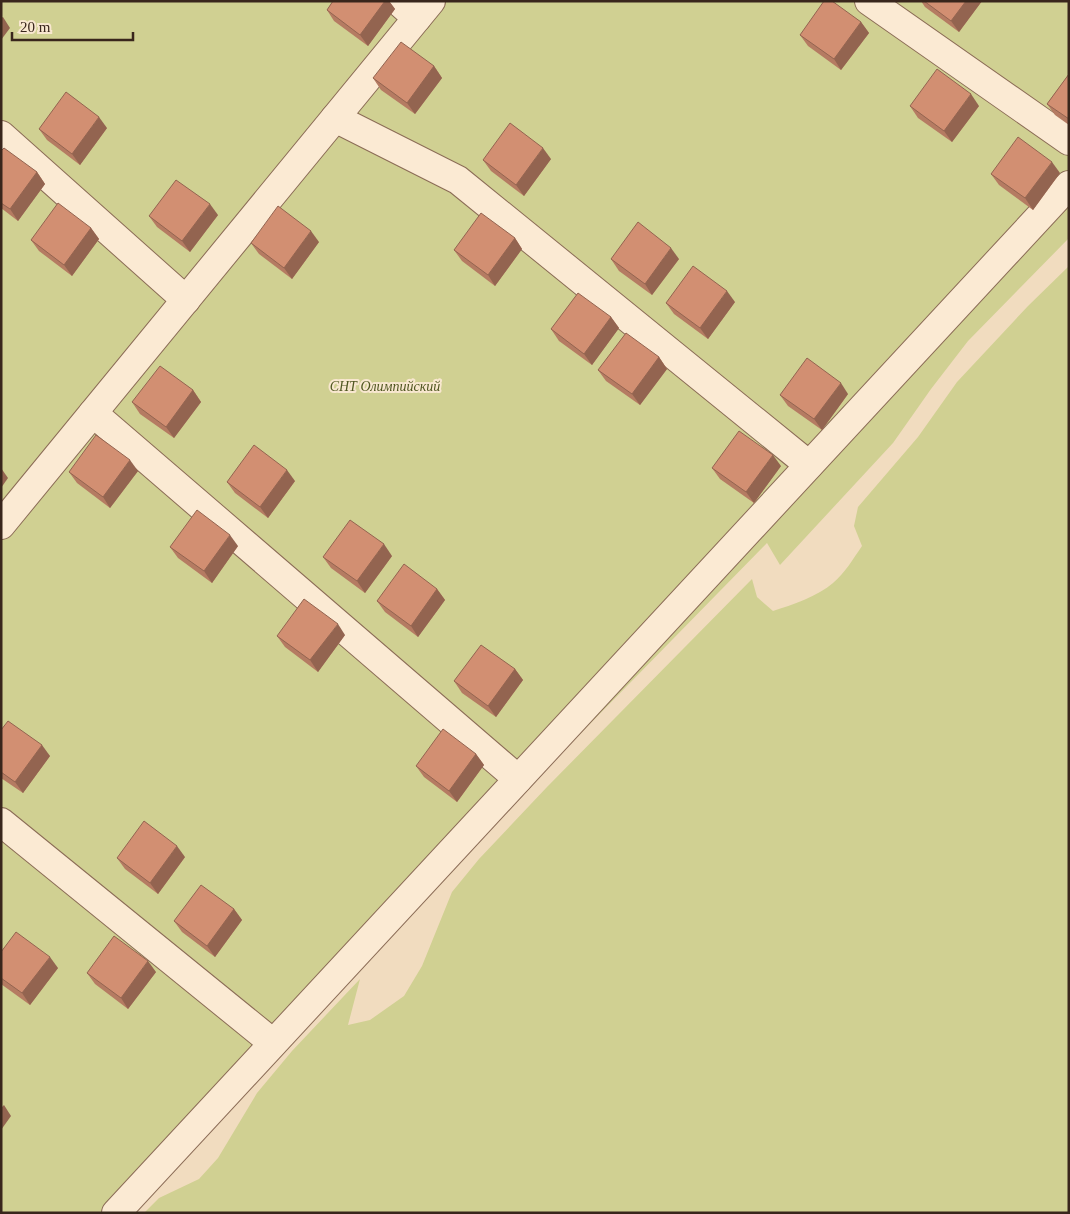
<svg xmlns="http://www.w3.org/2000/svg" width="1070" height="1214" font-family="Georgia,serif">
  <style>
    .green { fill: #d0d092 }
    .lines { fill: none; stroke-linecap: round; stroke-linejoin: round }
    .minor-casing { stroke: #8b6c56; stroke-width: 30 }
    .minor { stroke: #fbead3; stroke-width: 28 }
    .wall { fill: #b57b62 }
    .shaded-wall { fill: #936450 }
    .building { fill: #d28f72; stroke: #936450 }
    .labels { text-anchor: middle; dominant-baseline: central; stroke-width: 4; stroke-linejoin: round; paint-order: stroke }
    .park-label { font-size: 14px; font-style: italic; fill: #505721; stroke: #f8e7cf }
  </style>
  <rect width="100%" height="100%" fill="#f1dcbf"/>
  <g class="green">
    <polygon points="1,1 1069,1 1069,238 968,341 931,389 893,443 780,565 767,543 111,1213 1,1213"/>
    <path d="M 1069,266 L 1069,1213 L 144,1213 L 159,1198 L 199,1179 L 218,1158 L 257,1093 L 292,1051 L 360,979 L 348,1025 L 370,1020 L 404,996 L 422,966 L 452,892 L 479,859 L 547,787 L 752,579 L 757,597 L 773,611 C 792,605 818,596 833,583 C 845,573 853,559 862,546 L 854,526 L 858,507 L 918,437 L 957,382 L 1028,306 Z"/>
  </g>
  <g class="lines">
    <defs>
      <g id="minor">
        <polyline points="398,1 417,18"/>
        <polyline points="869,1 1069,141"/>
        <polyline points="335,118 458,180 809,465"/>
        <polyline points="1,135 186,300"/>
        <polyline points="93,413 518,779"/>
        <polyline points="1,525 431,1"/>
        <polyline points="1,822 273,1043"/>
        <polyline points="116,1213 1069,185"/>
      </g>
    </defs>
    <use href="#minor" class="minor-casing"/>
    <use href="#minor" class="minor"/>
  </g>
  <g class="wall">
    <polygon points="333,1 389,1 395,9 368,46 334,21 327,10"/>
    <polygon points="921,1 982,1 959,32 925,7"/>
    <polygon points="861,22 869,33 841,70 808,46 800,35"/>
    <polygon points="434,66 442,78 415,114 381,90 373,78"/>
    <polygon points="1069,74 1069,125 1055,115 1047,104"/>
    <polygon points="910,106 979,106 952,142 918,118"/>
    <polygon points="107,128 80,165 47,140 39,129"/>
    <polygon points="1,151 37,172 45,184 18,221 1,208"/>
    <polygon points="551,159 524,196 491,171 483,160"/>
    <polygon points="1060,173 1033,210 999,185 991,174"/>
    <polygon points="218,215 190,252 157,227 149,216"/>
    <polygon points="91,228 99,239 72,276 39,251 31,240"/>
    <polygon points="515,238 522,249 495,286 462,261 454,250"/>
    <polygon points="319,242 292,279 259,254 251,243"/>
    <polygon points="611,259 679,259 652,295 619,271"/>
    <polygon points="735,302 708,339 674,314 666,303"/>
    <polygon points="611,317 619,328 592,365 559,341 551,329"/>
    <polygon points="659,357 667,369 640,405 606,381 598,370"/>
    <polygon points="193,390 201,402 174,438 140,414 132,402"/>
    <polygon points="848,394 822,430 788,406 780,395"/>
    <polygon points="781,466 754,503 720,479 712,468"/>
    <polygon points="138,471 110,508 77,483 69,472"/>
    <polygon points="295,481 268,518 235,493 227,482"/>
    <polygon points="238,546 212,583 178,558 170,547"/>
    <polygon points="392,556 365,593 331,568 323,557"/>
    <polygon points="437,589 445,600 418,637 385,612 377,601"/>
    <polygon points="345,635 318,672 285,647 277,636"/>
    <polygon points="515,669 523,680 496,717 462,693 454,681"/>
    <polygon points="1,730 50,756 23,793 1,778"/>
    <polygon points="476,754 484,765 457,802 424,777 416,766"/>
    <polygon points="185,857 158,894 125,869 117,858"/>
    <polygon points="234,909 242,920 215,957 182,932 174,921"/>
    <polygon points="1,952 58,968 30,1005 1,984"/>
    <polygon points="156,972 128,1009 95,984 87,973"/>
  </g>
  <g class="shaded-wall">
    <polygon points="385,1 389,1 395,9 368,46 360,35"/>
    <polygon points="966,1 982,1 959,32 951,21"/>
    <polygon points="3,17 10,28 1,40 1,18"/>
    <polygon points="861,22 869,33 841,70 834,59"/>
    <polygon points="434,66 442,78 415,114 407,103"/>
    <polygon points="971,94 979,106 952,142 944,131"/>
    <polygon points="99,117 107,128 80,165 72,154"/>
    <polygon points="543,148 551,159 524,196 516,185"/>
    <polygon points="1052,162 1060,173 1033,210 1025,198"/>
    <polygon points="37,172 45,184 18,221 10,209"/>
    <polygon points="210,204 218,215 190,252 182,241"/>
    <polygon points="91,228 99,239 72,276 64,265"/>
    <polygon points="311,231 319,242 292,279 284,268"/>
    <polygon points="515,238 522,249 495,286 488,275"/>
    <polygon points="671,248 679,259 652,295 645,284"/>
    <polygon points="727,291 735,302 708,339 700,328"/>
    <polygon points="611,317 619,328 592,365 584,354"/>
    <polygon points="659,357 667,369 640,405 632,394"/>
    <polygon points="841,383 848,394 822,430 814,419"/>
    <polygon points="193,390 201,402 174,438 166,427"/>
    <polygon points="773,455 781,466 754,503 746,492"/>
    <polygon points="130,460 138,471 110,508 103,497"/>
    <polygon points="1,468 8,478 1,488"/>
    <polygon points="287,470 295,481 268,518 260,507"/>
    <polygon points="230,535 238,546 212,583 204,571"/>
    <polygon points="384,544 392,556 365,593 357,581"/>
    <polygon points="437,589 445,600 418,637 411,626"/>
    <polygon points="338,624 345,635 318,672 310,660"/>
    <polygon points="515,669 523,680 496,717 488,706"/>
    <polygon points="42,745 50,756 23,793 15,782"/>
    <polygon points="476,754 484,765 457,802 449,791"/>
    <polygon points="177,846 185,857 158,894 150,883"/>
    <polygon points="234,909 242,920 215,957 207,946"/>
    <polygon points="50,957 58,968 30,1005 22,993"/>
    <polygon points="148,961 156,972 128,1009 121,998"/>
    <polygon points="4,1105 11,1116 1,1130 1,1108"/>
  </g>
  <g class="building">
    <polygon points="333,1 385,1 360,35 327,10"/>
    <polygon points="824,1 832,1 861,22 834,59 800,35"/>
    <polygon points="924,1 966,1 951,21"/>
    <polygon points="401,42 434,66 407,103 373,78"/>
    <polygon points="937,69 971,94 944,131 910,106"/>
    <polygon points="1069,74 1069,119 1047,104"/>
    <polygon points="66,92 99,117 72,154 39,129"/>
    <polygon points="510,123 543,148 516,185 483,160"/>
    <polygon points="1018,137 1052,162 1025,198 991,174"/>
    <polygon points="4,148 37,172 10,209 1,203 1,151"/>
    <polygon points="176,180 210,204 182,241 149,216"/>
    <polygon points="58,203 91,228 64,265 31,240"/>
    <polygon points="278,206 311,231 284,268 251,243"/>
    <polygon points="481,213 515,238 488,275 454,250"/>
    <polygon points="638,222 671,248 645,284 611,259"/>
    <polygon points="693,266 727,291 700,328 666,303"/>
    <polygon points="578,293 611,317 584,354 551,329"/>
    <polygon points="626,333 659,357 632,394 598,370"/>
    <polygon points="807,358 841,383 814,419 780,395"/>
    <polygon points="160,366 193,390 166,427 132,402"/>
    <polygon points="739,431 773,455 746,492 712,468"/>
    <polygon points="96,435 130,460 103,497 69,472"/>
    <polygon points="254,445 287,470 260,507 227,482"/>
    <polygon points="197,510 230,535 204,571 170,547"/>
    <polygon points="350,520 384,544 357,581 323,557"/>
    <polygon points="404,564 437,589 411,626 377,601"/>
    <polygon points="304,599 338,624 310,660 277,636"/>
    <polygon points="481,645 515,669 488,706 454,681"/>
    <polygon points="8,721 42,745 15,782 1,772 1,730"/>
    <polygon points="443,729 476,754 449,791 416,766"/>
    <polygon points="144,821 177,846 150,883 117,858"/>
    <polygon points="201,885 234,909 207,946 174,921"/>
    <polygon points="16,932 50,957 22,993 1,978 1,952"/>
    <polygon points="114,936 148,961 121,998 87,973"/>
  </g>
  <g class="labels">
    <g class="park-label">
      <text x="385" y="386">СНТ Олимпийский</text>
    </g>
  </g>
  <rect width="1070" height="1214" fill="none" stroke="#39261c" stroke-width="5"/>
  <path d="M12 32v8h121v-8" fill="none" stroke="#39261c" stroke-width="2.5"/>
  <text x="20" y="32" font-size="15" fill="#39261c" stroke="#f8e7cf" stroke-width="4" paint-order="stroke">20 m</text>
</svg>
